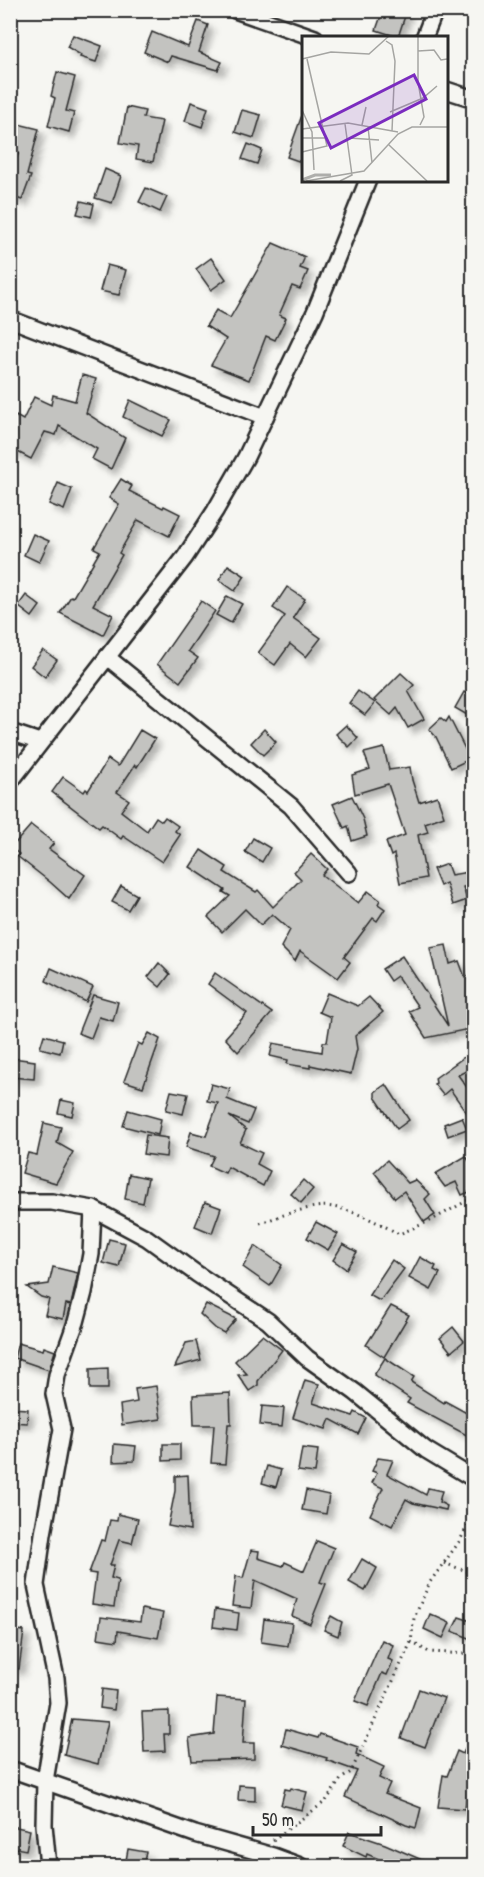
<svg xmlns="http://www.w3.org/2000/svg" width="484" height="1877" font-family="'Patrick Hand',sans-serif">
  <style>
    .building { fill: #c3c3c0; stroke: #2b2b2b; stroke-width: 1.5; filter: url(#shadow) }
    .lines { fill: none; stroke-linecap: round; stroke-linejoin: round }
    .street-casing { stroke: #2b2b2b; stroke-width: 20 }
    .path { stroke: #2b2b2b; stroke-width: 3; stroke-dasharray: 1.5 4.5; stroke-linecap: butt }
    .street { stroke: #f6f6f2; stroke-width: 15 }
    .inset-river { fill: none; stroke: #aeaeab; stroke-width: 3 }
    .inset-road { fill: none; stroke: #a5a5a2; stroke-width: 1.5 }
    .view { fill: #7b2cbf; fill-opacity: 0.15; stroke: #7b2cbf; stroke-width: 3 }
    .inset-edge { fill: none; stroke: #2b2b2b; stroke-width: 3 }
  </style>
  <defs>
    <filter id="shadow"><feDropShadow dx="5.5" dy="5.5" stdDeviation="3" flood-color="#0004"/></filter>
  </defs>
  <rect width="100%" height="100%" fill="#f6f6f2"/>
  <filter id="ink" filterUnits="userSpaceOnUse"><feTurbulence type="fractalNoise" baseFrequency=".0167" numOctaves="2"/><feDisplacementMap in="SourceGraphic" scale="12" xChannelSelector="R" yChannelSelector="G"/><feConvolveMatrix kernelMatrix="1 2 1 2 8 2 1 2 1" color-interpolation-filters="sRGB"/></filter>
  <g filter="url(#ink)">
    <g class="building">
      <polygon points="383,10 407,10 398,37 376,30"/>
      <polygon points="198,21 208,25 199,52 222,62 218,70 171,56 168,62 144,52 152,32 188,47"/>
      <polygon points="73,35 102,46 96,62 80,57 81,55 67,47"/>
      <polygon points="57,72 75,77 66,111 74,113 69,132 48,126 55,98 51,96"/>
      <polygon points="191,102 208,108 202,127 185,121"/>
      <polygon points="127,107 145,111 143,118 162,121 153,162 136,159 138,146 120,143"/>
      <polygon points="242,110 261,115 254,138 235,132"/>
      <polygon points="302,115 304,116 304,163 287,157"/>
      <polygon points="10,122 39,129 27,175 31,176 22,200 10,196 10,176 19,152 10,150"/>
      <polygon points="248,144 262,150 257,164 242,159"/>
      <polygon points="105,169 121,176 112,203 95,198"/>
      <polygon points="146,188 167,197 160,212 139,202"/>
      <polygon points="81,201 94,204 91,217 77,214"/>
      <polygon points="273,243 305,257 300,268 308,271 300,289 292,286 279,315 286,318 275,340 266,336 249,380 211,365 226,339 206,326 216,310 230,318"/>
      <polygon points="211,258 226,279 211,290 196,269"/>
      <polygon points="107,265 126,270 119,295 100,291"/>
      <polygon points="82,375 96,379 86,413 125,438 111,469 92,459 97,449 59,426 56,435 45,432 31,459 10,448 10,426 16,416 23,420 34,397 51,405 53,395 75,401"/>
      <polygon points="130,400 171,420 162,436 123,417"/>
      <polygon points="121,479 132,486 129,491 163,508 164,506 180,514 169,536 138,520 119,553 122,555 93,605 113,615 103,635 60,613 71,596 73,597 100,551 94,548 119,504 109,498"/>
      <polygon points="58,483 72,489 64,510 49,504"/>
      <polygon points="33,534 49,541 39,562 24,555"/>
      <polygon points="228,565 245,576 235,591 219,580"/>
      <polygon points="287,587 305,599 293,618 321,638 306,657 290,644 275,665 258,653 285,616 273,608"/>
      <polygon points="26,595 40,606 32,617 18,606"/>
      <polygon points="227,596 242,604 231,623 216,615"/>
      <polygon points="201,601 215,611 188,651 198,658 180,682 157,664"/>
      <polygon points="43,650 57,660 45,677 31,666"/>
      <polygon points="401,673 414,685 408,691 424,719 408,728 397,708 391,715 374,700"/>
      <polygon points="358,691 375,703 365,715 349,703"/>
      <polygon points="464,692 474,698 474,719 455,708"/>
      <polygon points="449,717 470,759 451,768 436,737 429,729 441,718 446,722"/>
      <polygon points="346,725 358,738 349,747 336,734"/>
      <polygon points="264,729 276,742 263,755 251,743"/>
      <polygon points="140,730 155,739 137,767 135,765 117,792 129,800 121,811 147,831 156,817 162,821 165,817 178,826 175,831 180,835 162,862 123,836 121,839 102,825 99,828 52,792 63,777 84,792 86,789 88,791 108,759 118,766"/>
      <polygon points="384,748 389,770 410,767 412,780 419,802 437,796 444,816 425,823 428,832 418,835 426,878 400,883 394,854 391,856 386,842 405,835 388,784 355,794 352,775 370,769 364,753"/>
      <polygon points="352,796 363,819 367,836 352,841 348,826 344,828 333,804"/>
      <polygon points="31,825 54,843 49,849 85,875 69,899 50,882 17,856 19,854 11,848"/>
      <polygon points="253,838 270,848 262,862 245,852"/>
      <polygon points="201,850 227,867 224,872 256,892 258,890 273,907 301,879 294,872 311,854 327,869 322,875 358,903 368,891 380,900 378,904 385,909 377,921 373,918 344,957 350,962 338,978 300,951 295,961 281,947 290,930 272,914 261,925 245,909 222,932 208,917 230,896 223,892 225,890 190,867"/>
      <polygon points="447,864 451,875 474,871 474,885 463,887 467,900 453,905 446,883 440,886 433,869"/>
      <polygon points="121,886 137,895 128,910 112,902"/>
      <polygon points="446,945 450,964 459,961 465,977 474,974 474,1028 426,1038 409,1011 418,1007 397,976 390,981 382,969 402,956 448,1026 430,948"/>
      <polygon points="159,963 170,974 160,987 148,977"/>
      <polygon points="51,968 93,987 86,1002 46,981"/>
      <polygon points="215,973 272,1013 238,1052 225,1038 247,1013 208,984"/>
      <polygon points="327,993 358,1006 369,997 383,1012 355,1036 357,1049 351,1074 310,1065 310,1068 287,1064 288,1060 270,1056 273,1043 322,1052 323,1042 327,1042 331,1017 319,1012"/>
      <polygon points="93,995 118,1002 113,1021 99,1017 91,1038 78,1033"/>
      <polygon points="149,1033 160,1039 143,1087 124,1081 138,1043 142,1045"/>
      <polygon points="44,1035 63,1040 60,1053 40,1048"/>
      <polygon points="474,1050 474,1067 458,1075 474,1097 474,1123 450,1089 443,1095 434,1084 436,1083 435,1078"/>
      <polygon points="12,1058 35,1061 34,1079 10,1077"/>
      <polygon points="211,1084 230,1089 227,1099 254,1110 248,1124 229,1116 246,1130 240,1143 262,1153 257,1164 270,1171 263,1186 228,1167 225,1173 209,1166 214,1156 186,1147 191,1132 206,1136 218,1103 207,1101"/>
      <polygon points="386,1084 409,1120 397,1129 375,1097 375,1092"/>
      <polygon points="171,1091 188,1094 183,1114 166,1110"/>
      <polygon points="61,1100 75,1103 72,1116 58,1113"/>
      <polygon points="128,1110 161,1119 158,1135 123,1126"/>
      <polygon points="462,1117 467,1129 448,1136 444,1124"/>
      <polygon points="44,1123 61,1127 57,1143 73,1152 56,1183 22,1173 28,1153 37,1155"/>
      <polygon points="146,1135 168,1138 166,1157 143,1154"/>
      <polygon points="466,1156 474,1169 474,1190 462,1195 456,1182 445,1187 435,1174"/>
      <polygon points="387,1160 408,1183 415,1180 430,1194 425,1199 435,1215 424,1222 404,1191 395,1198 374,1172"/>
      <polygon points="129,1174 148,1178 143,1203 125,1199"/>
      <polygon points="303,1180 313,1189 301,1203 291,1194"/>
      <polygon points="205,1202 221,1208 212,1233 195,1226"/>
      <polygon points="316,1222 338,1234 328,1250 307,1238"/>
      <polygon points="109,1239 125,1243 119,1267 103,1263"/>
      <polygon points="343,1244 357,1252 346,1269 333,1260"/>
      <polygon points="255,1246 282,1265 270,1286 243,1267"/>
      <polygon points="420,1257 436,1266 434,1270 440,1273 431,1290 409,1278"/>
      <polygon points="392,1260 404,1269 380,1301 369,1295"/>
      <polygon points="53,1267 78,1273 71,1305 66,1304 63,1319 45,1315 49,1299 41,1297 27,1287 49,1284"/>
      <polygon points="206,1304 236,1319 224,1333 216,1329 200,1314"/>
      <polygon points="391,1306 409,1315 384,1357 366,1345"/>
      <polygon points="453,1327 464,1341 451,1352 440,1338"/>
      <polygon points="262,1335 282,1350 258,1381 258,1385 249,1391 238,1375 247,1374 235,1361"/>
      <polygon points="196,1341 201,1360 175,1367 186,1343"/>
      <polygon points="18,1343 43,1350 44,1347 55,1351 49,1370 14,1358"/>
      <polygon points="385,1358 414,1377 411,1382 444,1403 445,1401 474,1417 474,1439 407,1403 410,1399 374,1375"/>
      <polygon points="108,1368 108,1389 90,1389 90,1369"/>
      <polygon points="305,1380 319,1384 313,1403 353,1416 355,1412 366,1418 358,1434 330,1419 326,1429 293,1418"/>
      <polygon points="156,1386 161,1419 122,1425 120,1405 137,1402 135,1389"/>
      <polygon points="230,1393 231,1424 228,1424 225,1464 211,1463 214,1425 194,1425 193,1395"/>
      <polygon points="262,1406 284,1408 282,1427 260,1425"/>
      <polygon points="10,1408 28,1409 27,1423 10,1422"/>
      <polygon points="114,1444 136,1446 134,1461 113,1462"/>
      <polygon points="163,1444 180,1444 180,1460 163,1461"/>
      <polygon points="302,1448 318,1450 315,1473 298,1471"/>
      <polygon points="378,1458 393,1460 387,1474 426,1495 428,1488 442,1491 439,1502 447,1506 446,1510 413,1503 406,1499 392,1526 370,1515 383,1488 372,1483 377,1473 372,1471"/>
      <polygon points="267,1466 281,1470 276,1487 262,1483"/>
      <polygon points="188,1475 190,1530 168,1526 175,1491 175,1476"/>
      <polygon points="306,1490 329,1495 326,1514 302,1510"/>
      <polygon points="118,1514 138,1519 132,1543 119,1540 110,1565 114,1565 111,1578 118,1580 114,1607 92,1604 96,1574 89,1573 101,1540 105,1541 110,1520 117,1521"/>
      <polygon points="317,1541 334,1548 320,1582 326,1584 310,1624 292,1616 297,1599 255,1580 251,1608 232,1606 236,1576 243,1578 251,1550 259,1551 258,1558 283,1566 285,1562 304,1571"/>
      <polygon points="362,1559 377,1568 365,1591 349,1582"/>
      <polygon points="142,1609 163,1613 158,1638 118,1631 117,1641 98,1638 101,1617 140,1622"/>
      <polygon points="215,1609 239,1613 237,1630 213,1627"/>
      <polygon points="430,1614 450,1623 443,1638 424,1629"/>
      <polygon points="331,1616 342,1622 338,1636 324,1630"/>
      <polygon points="459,1617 474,1622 474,1640 452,1631"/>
      <polygon points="264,1619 292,1623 288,1646 261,1642"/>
      <polygon points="10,1629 24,1631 19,1669 10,1668"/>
      <polygon points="382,1640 393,1645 388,1659 393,1661 387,1675 382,1673 368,1706 355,1701"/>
      <polygon points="102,1689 116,1691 114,1710 100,1708"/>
      <polygon points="419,1689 444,1698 425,1747 401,1738"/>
      <polygon points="217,1697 246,1699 243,1743 254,1743 254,1759 192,1761 189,1738 214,1734"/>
      <polygon points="169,1711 169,1734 164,1734 165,1751 144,1752 142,1712"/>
      <polygon points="72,1719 108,1722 98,1764 64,1755"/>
      <polygon points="286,1729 318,1738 320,1734 358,1747 356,1754 384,1767 379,1778 390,1783 385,1794 421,1808 416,1828 406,1825 345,1797 357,1771 326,1760 327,1758 282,1745"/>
      <polygon points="472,1730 474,1778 469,1777 465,1809 438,1807 443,1775 447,1776 457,1751 463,1754"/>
      <polygon points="239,1785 255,1786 255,1801 238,1800"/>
      <polygon points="291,1788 307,1792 302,1810 281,1805 285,1789 290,1790"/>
      <polygon points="12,1826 30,1830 26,1850 10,1847"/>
      <polygon points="349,1832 385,1844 436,1866 395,1866 367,1854 366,1857 343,1846"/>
      <polygon points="128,1849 146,1852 143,1866 125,1866"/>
    </g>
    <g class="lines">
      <defs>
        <g id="street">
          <polyline points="235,10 315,38"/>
          <polyline points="424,38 435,10"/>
          <polyline points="446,90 474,99"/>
          <polyline points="10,319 265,417"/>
          <polyline points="107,657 291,806 349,873"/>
          <polyline points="10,732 40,742"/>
          <polyline points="10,782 185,557 215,511 246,457 315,312 368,180"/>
          <polyline points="10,1202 52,1202 93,1209 147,1238 197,1274 268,1321 307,1358 355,1392 426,1450 474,1479"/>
          <polyline points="10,1769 195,1834 273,1856 300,1866"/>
          <polyline points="48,1866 44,1825 45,1781 58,1703 56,1678 36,1585 43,1534 62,1429 54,1394 57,1375 76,1322 84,1292 91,1254 93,1209"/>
        </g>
      </defs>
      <use href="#street" class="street-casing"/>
      <g class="path">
        <path d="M 260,1223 C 278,1217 314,1203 333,1207 C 356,1211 379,1223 399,1234 L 430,1221 L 474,1197"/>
        <polyline points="444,1563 474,1574"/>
        <polyline points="411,1642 429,1652 469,1654 474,1652"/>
        <polyline points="273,1840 326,1801 341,1779 351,1772 411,1642 414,1618 430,1582 459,1542 474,1514"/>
      </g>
      <use href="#street" class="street"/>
    </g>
  </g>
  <g transform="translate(302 36)">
    <rect width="146" height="146" fill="#f6f6f2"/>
    <path class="inset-river" d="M 0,144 L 13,139 L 29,139"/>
    <path class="inset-road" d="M 116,0 L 116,46 L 122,81 L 118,89M 84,5 L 90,9 L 93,25 L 90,95M 116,15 L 132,14 L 139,24 L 145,23M 0,23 L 29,16 L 67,18 L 87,0M 0,74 L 10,96 L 12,134M 88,76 L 121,62 L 135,50M 60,89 L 64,71M 66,91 L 70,127M 0,93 L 46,87 L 96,96M 0,102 L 24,102M 47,102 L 77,104M 87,109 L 125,145M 0,116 L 25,110 L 5,23M 4,145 L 62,135 L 96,98 L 110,91 L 145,91M 38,145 L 50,139 L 43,88"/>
    <path class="view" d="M 112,39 L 124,63 L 29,112 L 17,87 Z"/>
    <rect width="146" height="146" class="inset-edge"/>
  </g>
  <rect width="484" height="1877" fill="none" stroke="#f6f6f2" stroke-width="36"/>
  <rect x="18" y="18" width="448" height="1841" fill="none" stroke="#2b2b2b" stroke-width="2" filter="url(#ink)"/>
  <path d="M253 1826v9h128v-9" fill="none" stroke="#2b2b2b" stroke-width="3"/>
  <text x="262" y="1826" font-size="18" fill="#2b2b2b" stroke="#f6f6f2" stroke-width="4.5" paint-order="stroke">50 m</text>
</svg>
